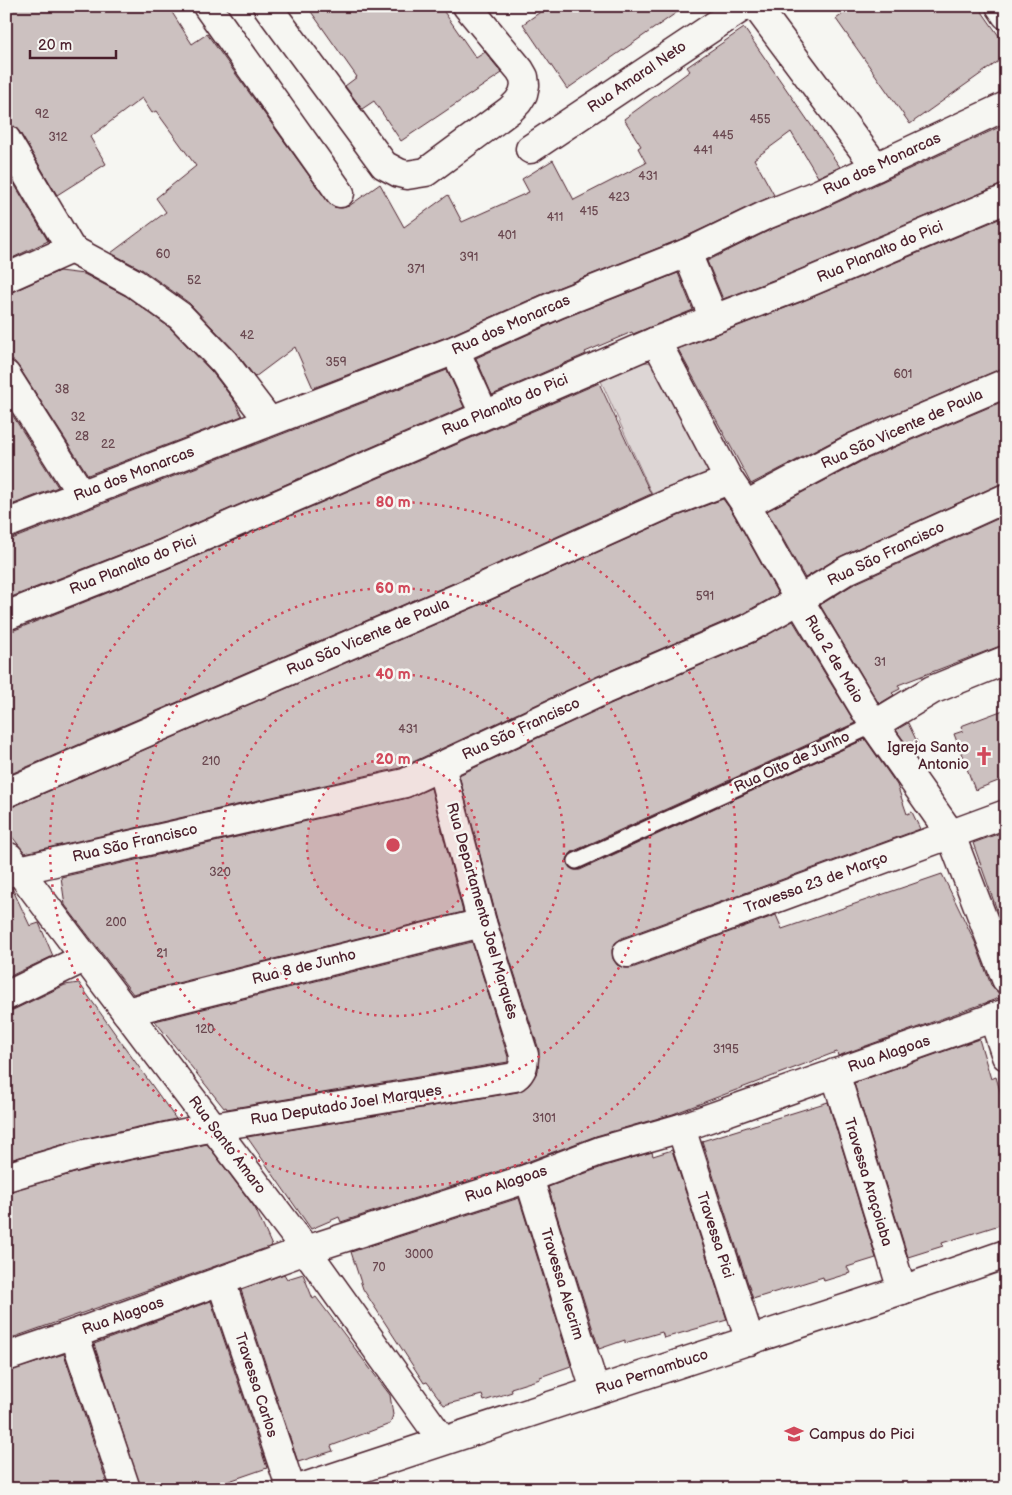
<svg xmlns="http://www.w3.org/2000/svg" width="1012" height="1495" viewBox="0 0 1012 1495" font-family="'Balsamiq Sans',sans-serif">
	<style>
		.green { fill: #ddd6d5; stroke: #947a80 }
		.building { fill: #ccc1c0; stroke: #4a1f2b }
		.lines { fill: none; stroke-linecap: round; stroke-linejoin: round }
		.service-casing { stroke: #4a1f2b; stroke-width: 19 }
		.minor-casing { stroke: #4a1f2b; stroke-width: 31 }
		.tertiary-casing { stroke: #4a1f2b; stroke-width: 31 }
		.service { stroke: #f6f6f2; stroke-width: 15 }
		.minor { stroke: #f6f6f2; stroke-width: 28 }
		.tertiary { stroke: #f6f6f2; stroke-width: 28 }
		.ring { fill: none; stroke: #d1495b; stroke-width: 2.5; stroke-dasharray: 2.5 5 }
		.labels { text-anchor: middle; dominant-baseline: central; stroke-width: 5; stroke-linejoin: round; paint-order: stroke }
		.number-label { font-size: 12px; fill: #6a4850 }
		.street-label { font-size: 15px; fill: #4a1f2b; stroke: #f6f6f2 }
		.poi-label { font-size: 15px; fill: #4a1f2b; stroke: #f6f6f2; text-anchor: end }
		.centre { fill: #d1495b; stroke: #f6f6f2; stroke-width: 2.5 }
		.ring-label { font-size: 15px; text-anchor: middle; font-weight: bold; fill: #d1495b; stroke: #f6f6f2; stroke-width: 5; stroke-linejoin: round; paint-order: stroke }
	</style>
	<rect width="100%" height="100%" fill="#f6f6f2"/>
	<filter id="ink" filterUnits="userSpaceOnUse"><feTurbulence type="fractalNoise" baseFrequency=".02" numOctaves="2"/><feDisplacementMap in="SourceGraphic" scale="10" xChannelSelector="R" yChannelSelector="G"/><feConvolveMatrix kernelMatrix="1 2 1 2 8 2 1 2 1" color-interpolation-filters="sRGB"/></filter>
	<g filter="url(#ink)">
		<g class="green">
			<path d="M643 362 654 363 711 470 708 475 655 501 601 381Z"/>
			<path d="M823 1486 934 1487 936 1489H791Z"/>
		</g>
		<g class="building">
			<path d="M6 6H168L192 44 207 34 328 202 334 207 342 208 349 206 380 184 404 227 448 195 462 222 529 192 522 179 553 160 574 200 646 163 638 148 641 146 624 119 690 71 687 67 744 28 840 167 818 177 791 132 754 159 774 195 681 239 552 290 449 336 313 388 295 347 255 377 235 351 189 303 143 270 111 253 166 212 156 198 196 166 156 111 152 113 142 98 90 137 106 164 57 195 19 131 14 126 6 123Z"/>
			<path d="M307 6H440L476 58 485 52 502 73 401 141 374 101 362 109 345 86 357 77Z"/>
			<path d="M549 6H686L567 89 523 24Z"/>
			<path d="M854 6H978L1006 46V56L910 124 836 19Z"/>
			<path d="M1006 124V184L1000 185 789 274 723 299 707 261 772 229 825 208Z"/>
			<path d="M6 170 48 241 6 261Z"/>
			<path d="M1006 216V368L1000 369 849 433 751 484 678 349 801 302Z"/>
			<path d="M59 271 84 274 126 296 170 328 212 372 235 402 242 416 88 475 19 367 14 361 6 360V293L12 292Z"/>
			<path d="M678 273 693 310 633 334 632 332 585 352 586 354 492 395 476 358 564 318Z"/>
			<path d="M447 370 464 407 155 541 6 599V539H12Z"/>
			<path d="M599 383 651 494 477 573 6 776V631H12L167 569Z"/>
			<path d="M1006 400V483L1000 484 841 556 805 578 767 511 862 461Z"/>
			<path d="M6 405 58 487 6 507Z"/>
			<path d="M723 499 733 513 778 594 742 614 598 676 400 768 25 853 6 829V808L12 807 489 601 678 516Z"/>
			<path d="M1006 515V645L1000 646 898 685 900 689 892 693 894 695 879 704 820 605 854 584Z"/>
			<path d="M793 621 855 723 572 852 567 860 568 865 575 870H580L865 739 897 785 907 814 912 812 920 829 622 938 615 943 612 950 613 959 617 965 624 968H632L776 915 782 929 942 874 975 942 991 985 1002 997 838 1056 837 1052 831 1054 673 1114 596 1136 524 1163 341 1222 339 1217 311 1229 247 1137 518 1092 529 1085 538 1071 539 1050 497 919 459 775 610 704 755 642Z"/>
			<path d="M1006 709V778L975 790 954 734 963 731 961 726Z"/>
			<path d="M908 723 920 748 912 752 896 730Z"/>
			<path d="M431 788 463 912 133 994 65 905 61 877 408 798Z"/>
			<path d="M1006 831V927H1003L973 843Z"/>
			<path d="M6 888H12L30 926 39 923 53 956 6 978Z"/>
			<path d="M472 942 508 1057V1062L227 1109 226 1107 224 1108 155 1021Z"/>
			<path d="M79 983 176 1119 82 1139 6 1161V1011L13 1010 65 985Z"/>
			<path d="M979 1039 991 1079 996 1077 1006 1111V1223L942 1243 943 1246 908 1257 854 1083Z"/>
			<path d="M828 1102 876 1258 847 1267 850 1273 824 1281 823 1277 753 1299 702 1141Z"/>
			<path d="M207 1144 255 1208 272 1246 6 1340V1192L89 1169Z"/>
			<path d="M672 1150 727 1320 664 1338 662 1332 625 1343V1340L599 1349 548 1187 605 1166 652 1152 653 1156Z"/>
			<path d="M519 1198 571 1366 540 1377V1379L511 1388 512 1392 484 1401 482 1395 444 1405 427 1382 424 1383 363 1289 351 1252Z"/>
			<path d="M284 1274 287 1279 303 1274 313 1299 316 1297 390 1395 393 1415 390 1424 331 1446 333 1451 298 1462 241 1290Z"/>
			<path d="M211 1301 267 1468 206 1489H141L94 1344Z"/>
			<path d="M64 1354 109 1489H6V1372Z"/>
		</g>
		<g class="lines">
			<g class="service-casing">
				<path id="service" d="M576 861 874 725"/>
			</g>
			<g class="minor-casing">
				<g id="minor">
					<path d="M207 6 340 193"/>
					<path d="M267 6 384 165 399 173 407 175 426 172 510 110 518 102 523 94 525 85 524 77 520 70 467 6"/>
					<path d="M756 6 876 167"/>
					<path d="M1000 6 1006 15"/>
					<path d="M6 139 71 249 134 283 180 316 224 362 269 421"/>
					<path d="M530 149 744 6"/>
					<path d="M687 253 714 319"/>
					<path d="M6 278 71 249"/>
					<path d="M656 341 729 480 746 505 799 600 874 725 950 833 1006 979"/>
					<path d="M455 350 484 414"/>
					<path d="M6 375 82 495"/>
					<path d="M746 505 855 447 1006 383"/>
					<path d="M6 524 455 350 558 304 687 253 766 215 818 194 1006 106"/>
					<path d="M6 616 161 555 656 341 795 288 1006 199"/>
					<path d="M874 725 932 690 1006 660"/>
					<path d="M6 793 483 587 672 502 729 480"/>
					<path d="M9 857 306 1250 442 1440"/>
					<path d="M6 873 405 783 604 690 749 628 799 600 847 570 1006 498"/>
					<path d="M627 953 1006 814"/>
					<path d="M6 996 84 958"/>
					<path d="M126 1012 482 923"/>
					<path d="M993 1017 1006 1056"/>
					<path d="M835 1073 902 1290"/>
					<path d="M681 1128 750 1341"/>
					<path d="M6 1177 85 1154 213 1127 515 1077C523 1071 524 1064 524 1055L482 923 441 766"/>
					<path d="M529 1178 595 1390"/>
					<path d="M221 1281 291 1489"/>
					<path d="M74 1334 126 1489"/>
					<path d="M6 1357 74 1334 306 1250 529 1178 600 1151 681 1128 1006 1013"/>
				</g>
			</g>
			<g class="tertiary-casing">
				<path id="tertiary" d="M298 1489 902 1290 1006 1254"/>
			</g>
			<use href="#service" class="service"/>
			<use href="#minor" class="minor"/>
			<use href="#tertiary" class="tertiary"/>
		</g>
	</g>
	<circle cx="393" cy="845" r="86" fill="#d1495b" fill-opacity=".12"/>
	<g class="ring">
		<circle cx="393" cy="845" r="86"/>
		<circle cx="393" cy="845" r="171"/>
		<circle cx="393" cy="845" r="257"/>
		<circle cx="393" cy="845" r="343"/>
	</g>
	<defs>
		<g id="church-bare" transform="scale(1.5)"><path d="M-1.2-6h2.4v3.5h3.3v2.4h-3.3V6h-2.4V-.1h-3.3v-2.4h3.3Z" fill="#d1495b" stroke="#f6f6f2" stroke-width="2.5" paint-order="stroke"/></g>
		<g id="university-bare" transform="scale(1.5)"><path d="M0-5L7-2L0 1L-7-2ZM-4 1L0 2.5L4 1V4Q0 6-4 4Z" fill="#d1495b" stroke="#f6f6f2" stroke-width="2.5" paint-order="stroke"/></g>
	</defs>
	<g fill-rule="evenodd">
		<use href="#church-bare" x="984" y="756"/>
		<use href="#university-bare" x="794" y="1434"/>
	</g>
	<g class="labels">
		<g class="number-label">
			<text x="42" y="114">92</text>
			<text x="760" y="119">455</text>
			<text x="723" y="135">445</text>
			<text x="58" y="137">312</text>
			<text x="703" y="150">441</text>
			<text x="648" y="176">431</text>
			<text x="619" y="197">423</text>
			<text x="589" y="211">415</text>
			<text x="555" y="217">411</text>
			<text x="507" y="235">401</text>
			<text x="163" y="254">60</text>
			<text x="469" y="257">391</text>
			<text x="416" y="269">371</text>
			<text x="194" y="280">52</text>
			<text x="247" y="335">42</text>
			<text x="336" y="362">359</text>
			<text x="903" y="374">601</text>
			<text x="62" y="389">38</text>
			<text x="78" y="417">32</text>
			<text x="82" y="436">28</text>
			<text x="108" y="444">22</text>
			<text x="705" y="596">591</text>
			<text x="880" y="662">31</text>
			<text x="408" y="729">431</text>
			<text x="211" y="761">210</text>
			<text x="220" y="872">320</text>
			<text x="116" y="922">200</text>
			<text x="162" y="953">21</text>
			<text x="205" y="1029">120</text>
			<text x="726" y="1049">3195</text>
			<text x="544" y="1118">3101</text>
			<text x="419" y="1254">3000</text>
			<text x="379" y="1267">70</text>
		</g>
		<g class="street-label">
			<text transform="translate(637 77) rotate(-34)">Rua Amaral Neto</text>
			<text transform="translate(882 164) rotate(-25)">Rua dos Monarcas</text>
			<text transform="translate(880 252) rotate(-23)">Rua Planalto do Pici</text>
			<text transform="translate(511 325) rotate(-24)">Rua dos Monarcas</text>
			<text transform="translate(505 405) rotate(-23)">Rua Planalto do Pici</text>
			<text transform="translate(902 429) rotate(-24)">Rua São Vicente de Paula</text>
			<text transform="translate(134 474) rotate(-21)">Rua dos Monarcas</text>
			<text transform="translate(886 554) rotate(-26)">Rua São Francisco</text>
			<text transform="translate(133 565) rotate(-22)">Rua Planalto do Pici</text>
			<text transform="translate(368 637) rotate(-23)">Rua São Vicente de Paula</text>
			<text transform="translate(834 659) rotate(59)">Rua 2 de Maio</text>
			<text transform="translate(521 729) rotate(-25)">Rua São Francisco</text>
			<text transform="translate(792 762) rotate(-25)">Rua Oito de Junho</text>
			<text transform="translate(135 843) rotate(-13)">Rua São Francisco</text>
			<text transform="translate(816 883) rotate(-20)">Travessa 23 de Março</text>
			<text transform="translate(482 911) rotate(74)">Rua Departamento Joel Marquês</text>
			<text transform="translate(304 967) rotate(-14)">Rua 8 de Junho</text>
			<text transform="translate(889 1054) rotate(-19)">Rua Alagoas</text>
			<text transform="translate(346 1105) rotate(-9)">Rua Deputado Joel Marques</text>
			<text transform="translate(227 1145) rotate(53)">Rua Santo Amaro</text>
			<text transform="translate(868 1182) rotate(73)">Travessa Araçoiaba</text>
			<text transform="translate(506 1184) rotate(-19)">Rua Alagoas</text>
			<text transform="translate(715 1235) rotate(72)">Travessa Pici</text>
			<text transform="translate(562 1284) rotate(73)">Travessa Alecrim</text>
			<text transform="translate(123 1316) rotate(-20)">Rua Alagoas</text>
			<text transform="translate(652 1372) rotate(-18)">Rua Pernambuco</text>
			<text transform="translate(256 1385) rotate(72)">Travessa Carlos</text>
		</g>
		<g class="poi-label">
			<text x="969" y="747">Igreja Santo<tspan x="969" dy="17">Antonio</tspan></text>
			<text x="809" y="1434" text-anchor="start">Campus do Pici</text>
		</g>
	</g>
	<circle cx="393" cy="845" r="8" class="centre"/>
	<g class="ring-label">
		<text x="393" y="507">80 m</text>
		<text x="393" y="593">60 m</text>
		<text x="393" y="679">40 m</text>
		<text x="393" y="764">20 m</text>
	</g>
	<rect width="1012" height="1495" fill="none" stroke="#f6f6f2" stroke-width="25"/>
	<rect x="12" y="12" width="987" height="1470" fill="none" stroke="#4a1f2b" stroke-width="2" filter="url(#ink)"/>
	<path d="M30 50v8h86v-8" fill="none" stroke="#4a1f2b" stroke-width="2.5"/>
	<text x="38" y="50" font-size="15" fill="#4a1f2b" stroke="#f6f6f2" stroke-width="4" paint-order="stroke">20 m</text>
</svg>
